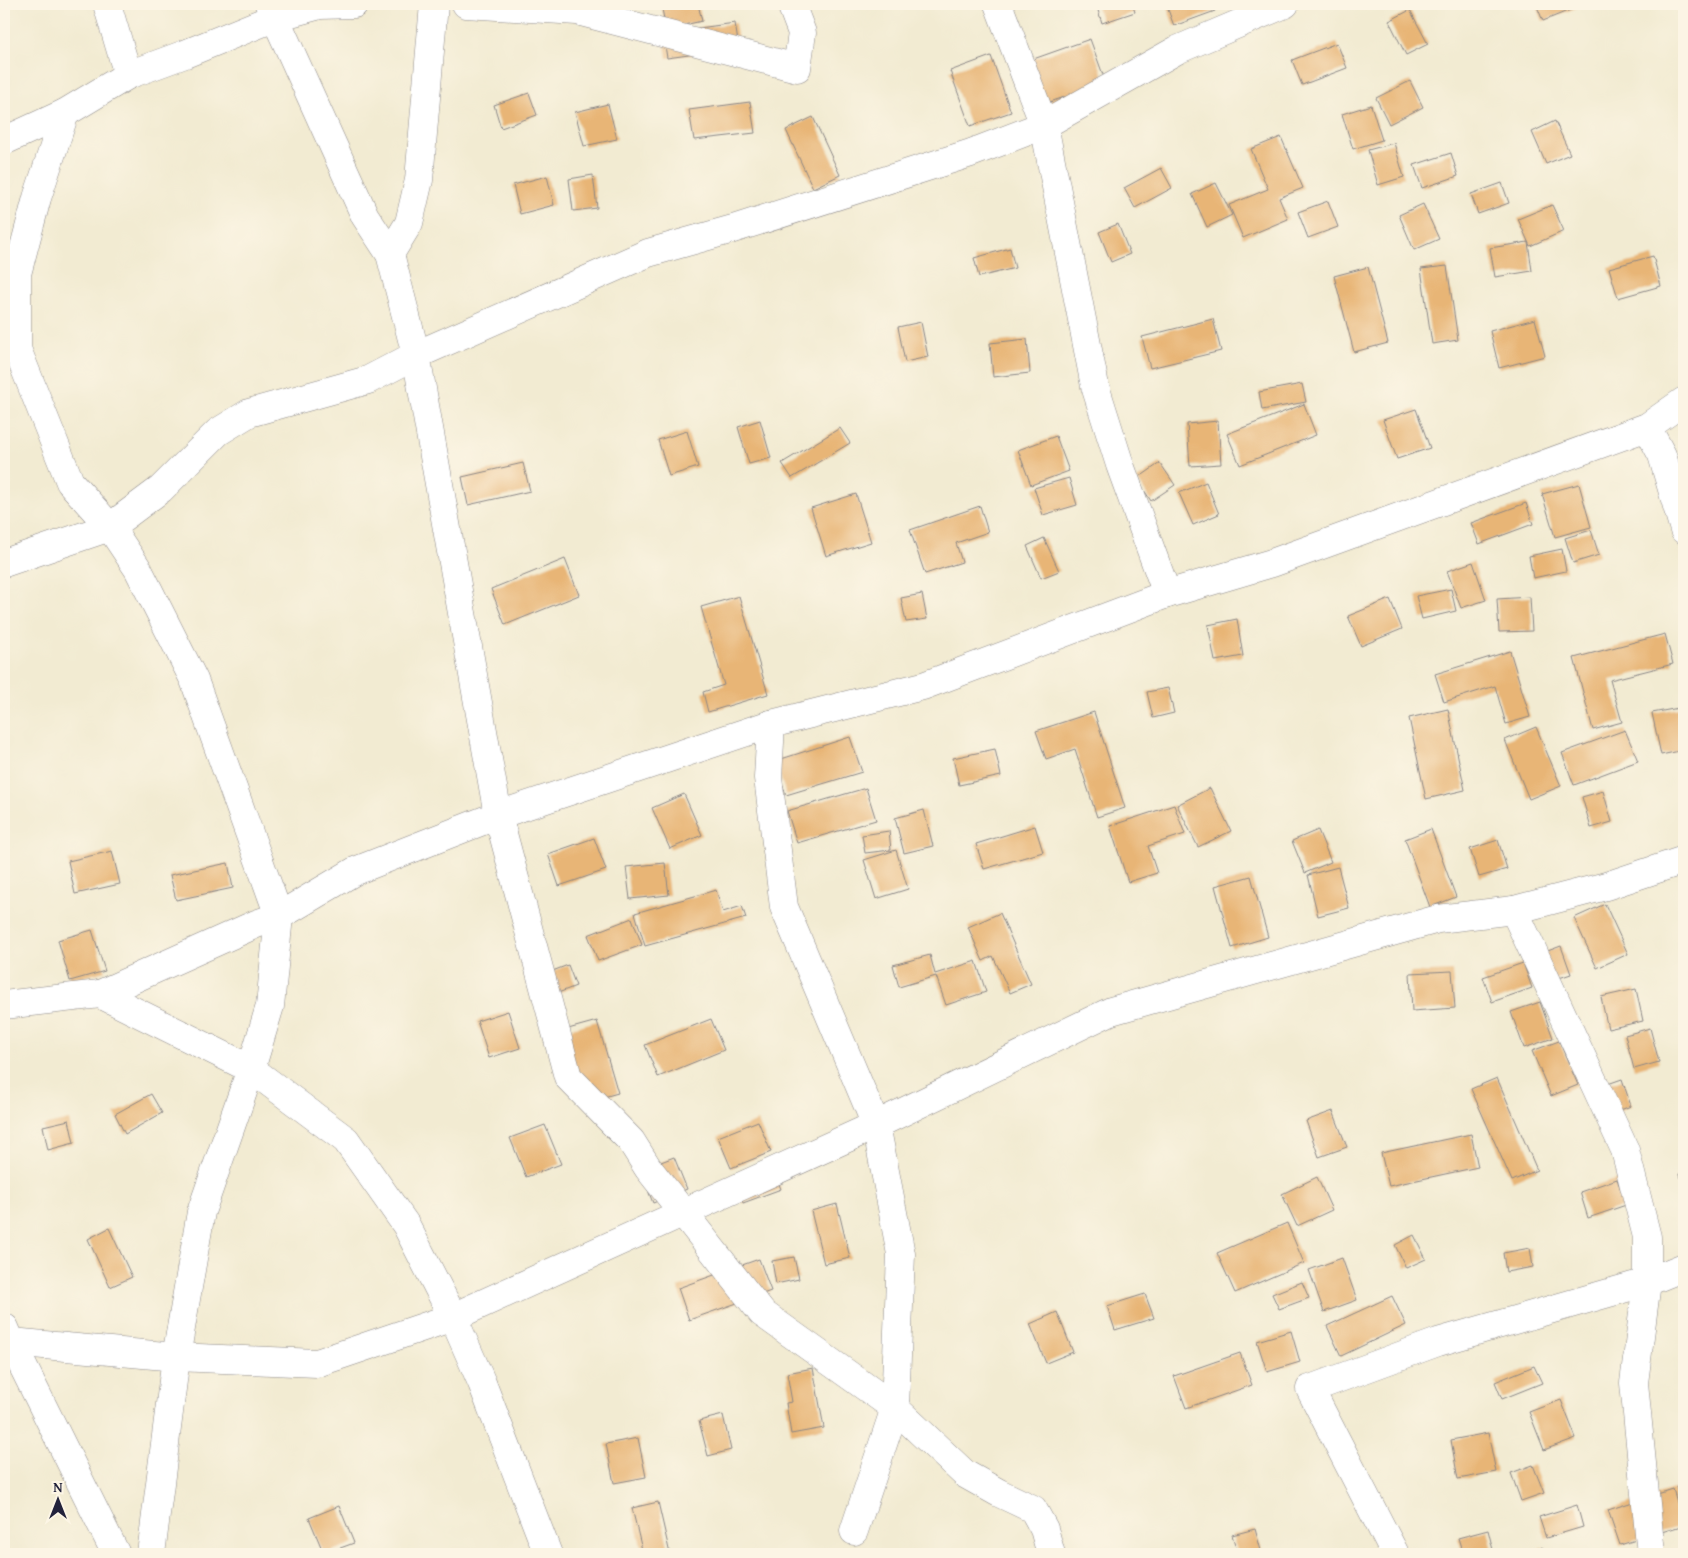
<svg xmlns="http://www.w3.org/2000/svg" width="1688" height="1558" viewBox="0 0 1688 1558" font-family="'Gentium Book Plus',serif">
	<style>
		.building { fill: #e8b576 }
		.lines { fill: none; stroke-linecap: round; stroke-linejoin: round }
		.street-casing { stroke: #8a8686; stroke-width: 29 }
		.street { stroke: #fff; stroke-width: 28 }
	</style>
	<rect width="100%" height="100%" fill="#fcf5e5"/>
	<filter id="ink" filterUnits="userSpaceOnUse"><feTurbulence type="fractalNoise" baseFrequency=".02" numOctaves="2"/><feDisplacementMap in="SourceGraphic" scale="10" xChannelSelector="R" yChannelSelector="G"/><feConvolveMatrix kernelMatrix="1 2 1 2 8 2 1 2 1" color-interpolation-filters="sRGB"/></filter>
	<filter id="wash" filterUnits="userSpaceOnUse"><feTurbulence type="fractalNoise" baseFrequency=".0096" numOctaves="4" result="noise"/><feDisplacementMap in="SourceGraphic" scale="20" xChannelSelector="R" yChannelSelector="G"/><feGaussianBlur stdDeviation="1.12" result="paint"/><feColorMatrix in="noise" values="0 0 0 0 0 0 0 0 0 0 0 0 0 0 0 0 0 1.4 0 .05"/><feComposite in="paint" operator="in"/></filter>
	<g filter="url(#wash)">
		<rect width="100%" height="100%" fill="#f2ebd2"/>
		<g id="blocks">
			<g class="building">
				<path d="M661 4H698L702 21 666 29Z"/>
				<path d="M1096 4H1132L1135 12 1102 23Z"/>
				<path d="M1166 4H1213L1215 11 1174 26Z"/>
				<path d="M1536 4H1585L1543 21Z"/>
				<path d="M1410 10 1428 44 1406 55 1389 21Z"/>
				<path d="M735 23 739 48 667 58 663 33Z"/>
				<path d="M1090 39 1106 83 1041 105 1025 62Z"/>
				<path d="M1337 43 1347 68 1302 85 1292 60Z"/>
				<path d="M991 56 1011 112 970 126 950 71Z"/>
				<path d="M1410 81 1423 107 1389 124 1376 98Z"/>
				<path d="M529 93 537 115 501 128 494 105Z"/>
				<path d="M750 102 755 133 694 140 689 110Z"/>
				<path d="M608 104 617 139 584 146 575 112Z"/>
				<path d="M1371 105 1382 140 1353 149 1342 114Z"/>
				<path d="M813 117 840 175 813 188 786 130Z"/>
				<path d="M1555 121 1570 154 1546 164 1532 132Z"/>
				<path d="M1281 137 1303 188 1279 198 1288 219 1243 238 1229 205 1268 189 1251 149Z"/>
				<path d="M1394 143 1404 177 1378 185 1368 150Z"/>
				<path d="M1451 153 1458 176 1422 188 1414 165Z"/>
				<path d="M1161 168 1172 188 1135 208 1124 188Z"/>
				<path d="M593 175 597 208 573 211 569 179Z"/>
				<path d="M547 176 554 205 520 214 513 185Z"/>
				<path d="M1216 183 1232 215 1207 227 1192 194Z"/>
				<path d="M1502 183 1509 203 1478 214 1471 194Z"/>
				<path d="M1328 201 1338 227 1308 238 1298 212Z"/>
				<path d="M1423 204 1439 239 1414 250 1399 215Z"/>
				<path d="M1552 205 1564 231 1530 246 1518 219Z"/>
				<path d="M1118 224 1130 254 1111 262 1099 232Z"/>
				<path d="M1528 242 1532 271 1495 277 1490 248Z"/>
				<path d="M1010 248 1015 268 979 277 974 258Z"/>
				<path d="M1653 256 1661 286 1618 298 1609 268Z"/>
				<path d="M1447 266 1458 340 1432 344 1421 269Z"/>
				<path d="M1368 267 1388 343 1354 352 1334 276Z"/>
				<path d="M1213 319 1221 351 1150 368 1142 337Z"/>
				<path d="M1535 319 1545 356 1499 368 1490 331Z"/>
				<path d="M921 322 928 357 905 362 898 327Z"/>
				<path d="M1027 339 1030 373 993 377 990 343Z"/>
				<path d="M1302 384 1306 402 1262 410 1259 392Z"/>
				<path d="M1304 404 1316 435 1240 465 1227 434Z"/>
				<path d="M1416 409 1430 448 1397 459 1383 420Z"/>
				<path d="M760 420 771 458 749 464 738 427Z"/>
				<path d="M1218 421 1221 464 1190 466 1187 424Z"/>
				<path d="M840 428 850 443 792 478 782 463Z"/>
				<path d="M687 431 698 467 669 476 658 440Z"/>
				<path d="M1056 436 1069 471 1031 485 1018 450Z"/>
				<path d="M523 463 530 491 468 505 462 477Z"/>
				<path d="M1160 463 1175 485 1151 501 1137 479Z"/>
				<path d="M1069 478 1077 505 1043 515 1034 488Z"/>
				<path d="M1206 482 1219 514 1193 525 1179 493Z"/>
				<path d="M1579 484 1591 527 1555 537 1542 494Z"/>
				<path d="M856 494 871 542 826 556 811 508Z"/>
				<path d="M1526 503 1533 524 1479 544 1471 523Z"/>
				<path d="M980 506 988 532 956 543 962 562 925 574 910 530Z"/>
				<path d="M1591 530 1599 555 1573 563 1565 538Z"/>
				<path d="M1044 538 1059 571 1041 578 1027 546Z"/>
				<path d="M1562 549 1566 571 1533 578 1529 556Z"/>
				<path d="M565 559 579 595 505 625 491 589Z"/>
				<path d="M1473 562 1486 600 1461 608 1447 571Z"/>
				<path d="M1451 589 1456 611 1422 619 1416 596Z"/>
				<path d="M922 594 927 619 906 622 901 598Z"/>
				<path d="M739 596 768 694 708 712 703 692 724 685 701 607Z"/>
				<path d="M1530 597 1532 631 1499 632 1497 599Z"/>
				<path d="M1390 599 1402 629 1361 646 1348 616Z"/>
				<path d="M1237 619 1243 656 1215 661 1208 625Z"/>
				<path d="M1665 634 1673 664 1610 680 1622 722 1593 730 1574 658Z"/>
				<path d="M1510 651 1530 717 1506 724 1495 686 1444 702 1435 674Z"/>
				<path d="M1168 688 1174 713 1153 718 1147 692Z"/>
				<path d="M1684 707V750L1661 755 1652 713Z"/>
				<path d="M1448 709 1465 790 1426 799 1409 718Z"/>
				<path d="M1094 712 1125 808 1097 817 1075 749 1046 759 1036 731Z"/>
				<path d="M1536 727 1561 786 1529 799 1505 740Z"/>
				<path d="M1625 730 1638 761 1574 785 1562 753Z"/>
				<path d="M850 737 862 772 786 795 775 761Z"/>
				<path d="M995 749 1001 776 959 785 953 758Z"/>
				<path d="M866 788 876 820 797 843 787 811Z"/>
				<path d="M1210 788 1231 831 1198 847 1177 805Z"/>
				<path d="M1603 791 1612 822 1591 828 1582 797Z"/>
				<path d="M684 794 702 835 670 849 652 808Z"/>
				<path d="M1174 805 1185 834 1148 846 1157 873 1128 882 1110 826Z"/>
				<path d="M924 810 933 846 904 853 895 818Z"/>
				<path d="M1035 826 1043 852 984 869 976 844Z"/>
				<path d="M1431 829 1456 897 1430 907 1405 839Z"/>
				<path d="M1318 830 1331 862 1305 873 1292 841Z"/>
				<path d="M889 831 891 850 865 853 862 835Z"/>
				<path d="M594 838 606 870 559 886 548 854Z"/>
				<path d="M1498 840 1507 869 1479 877 1470 849Z"/>
				<path d="M896 850 908 889 876 899 864 860Z"/>
				<path d="M112 851 120 884 75 894 68 861Z"/>
				<path d="M228 863 233 888 176 900 170 875Z"/>
				<path d="M665 863 669 895 630 899 626 867Z"/>
				<path d="M1338 867 1349 908 1318 916 1308 875Z"/>
				<path d="M1251 876 1268 937 1232 948 1215 886Z"/>
				<path d="M716 890 723 912 742 906 746 918 645 946 635 913Z"/>
				<path d="M1605 904 1628 954 1597 968 1574 918Z"/>
				<path d="M1000 913 1031 984 1010 993 993 956 983 961 968 927Z"/>
				<path d="M632 918 642 945 598 961 588 935Z"/>
				<path d="M92 930 105 971 70 981 58 940Z"/>
				<path d="M1561 946 1571 974 1547 982 1537 955Z"/>
				<path d="M930 955 935 974 976 961 986 992 946 1005 936 976 899 987 893 965Z"/>
				<path d="M1523 963 1532 988 1492 1002 1483 977Z"/>
				<path d="M568 965 576 986 540 1000 532 979Z"/>
				<path d="M1452 971 1455 1008 1412 1011 1410 973Z"/>
				<path d="M1636 989 1643 1021 1608 1029 1601 997Z"/>
				<path d="M1540 1002 1553 1038 1524 1048 1511 1012Z"/>
				<path d="M508 1011 520 1048 489 1058 477 1021Z"/>
				<path d="M711 1019 724 1050 658 1077 645 1045Z"/>
				<path d="M597 1021 618 1093 582 1103 561 1031Z"/>
				<path d="M1650 1028 1659 1062 1634 1069 1625 1035Z"/>
				<path d="M1559 1041 1578 1085 1551 1096 1532 1051Z"/>
				<path d="M1497 1078 1537 1170 1512 1181 1471 1089Z"/>
				<path d="M1622 1079 1631 1106 1612 1113 1602 1086Z"/>
				<path d="M151 1094 162 1113 125 1134 115 1114Z"/>
				<path d="M1333 1111 1347 1147 1319 1157 1306 1121Z"/>
				<path d="M69 1120 74 1143 48 1150 43 1126Z"/>
				<path d="M758 1121 771 1152 731 1168 718 1137Z"/>
				<path d="M545 1125 561 1164 526 1177 510 1138Z"/>
				<path d="M1471 1134 1478 1167 1389 1186 1381 1153Z"/>
				<path d="M674 1157 687 1189 653 1203 640 1170Z"/>
				<path d="M772 1167 781 1189 743 1203 734 1180Z"/>
				<path d="M1684 1172V1189L1683 1190 1680 1173Z"/>
				<path d="M1317 1177 1332 1210 1297 1226 1282 1194Z"/>
				<path d="M1617 1179 1626 1205 1588 1218 1580 1192Z"/>
				<path d="M837 1204 850 1258 824 1264 811 1211Z"/>
				<path d="M1287 1223 1304 1263 1235 1293 1217 1253Z"/>
				<path d="M109 1228 132 1277 110 1287 88 1239Z"/>
				<path d="M1414 1235 1426 1259 1406 1268 1395 1245Z"/>
				<path d="M1530 1248 1533 1267 1506 1272 1503 1253Z"/>
				<path d="M794 1257 799 1279 776 1284 772 1261Z"/>
				<path d="M1342 1258 1357 1300 1324 1312 1309 1270Z"/>
				<path d="M759 1259 771 1291 689 1320 678 1288Z"/>
				<path d="M1302 1282 1309 1298 1279 1309 1272 1294Z"/>
				<path d="M1145 1294 1154 1318 1115 1330 1107 1306Z"/>
				<path d="M1392 1296 1406 1325 1341 1356 1327 1326Z"/>
				<path d="M1057 1312 1073 1352 1046 1363 1030 1324Z"/>
				<path d="M1291 1331 1300 1362 1267 1372 1257 1341Z"/>
				<path d="M1240 1353 1252 1385 1186 1408 1174 1376Z"/>
				<path d="M1534 1366 1542 1383 1502 1399 1495 1382Z"/>
				<path d="M813 1368 824 1428 791 1434 786 1403 792 1402 787 1373Z"/>
				<path d="M1561 1400 1576 1438 1544 1450 1529 1412Z"/>
				<path d="M723 1415 731 1450 708 1456 699 1421Z"/>
				<path d="M1488 1433 1496 1472 1458 1479 1451 1440Z"/>
				<path d="M638 1438 646 1477 614 1483 606 1444Z"/>
				<path d="M1533 1465 1544 1493 1521 1501 1511 1473Z"/>
				<path d="M1684 1485V1509L1677 1487Z"/>
				<path d="M1673 1489 1684 1525 1620 1545 1608 1510Z"/>
				<path d="M658 1502 670 1554H643L632 1508Z"/>
				<path d="M1577 1505 1583 1527 1546 1538 1539 1517Z"/>
				<path d="M339 1506 354 1543 324 1554 309 1518Z"/>
				<path d="M1255 1529 1262 1554H1238L1232 1535Z"/>
				<path d="M1488 1530 1493 1550 1478 1554H1463L1458 1538Z"/>
				<path d="M1542 1547 1547 1554H1531Z"/>
			</g>
		</g>
	</g>
	<g filter="url(#ink)">
		<use href="#blocks" fill-opacity="0" stroke="#8a8686" stroke-width="1"/>
		<g class="lines">
			<g class="street-casing">
				<g id="street">
					<path d="M107 4 128 75"/>
					<path d="M269 4 365 216 390 254 416 355 498 815 568 1077 631 1141 648 1168 762 1313 895 1408 965 1474 999 1493 1033 1509 1044 1529 1051 1554"/>
					<path d="M466 4 577 11 797 68 802 33 791 4"/>
					<path d="M998 4 1044 125 1095 386 1120 465 1167 594"/>
					<path d="M65 113 37 198 17 274V349L70 482 110 527 138 569 194 680 279 916 270 1006 251 1069 201 1212 176 1357 151 1554"/>
					<path d="M4 141 65 113 128 75 185 54 276 17 320 5 354 4"/>
					<path d="M390 254 409 223 419 180 434 4"/>
					<path d="M1647 427 1662 455 1684 530"/>
					<path d="M4 563 110 527 161 489 218 432 249 413 368 380 416 355 648 253 733 229 971 153 1044 125 1177 50 1285 4"/>
					<path d="M771 724 768 778 784 907 876 1125 901 1254 895 1408 854 1531"/>
					<path d="M1514 910 1625 1150 1647 1237V1282L1634 1383 1651 1554"/>
					<path d="M100 994 256 924 279 916 355 871 498 815 771 724 923 686 1167 594 1272 563 1647 427 1684 401"/>
					<path d="M4 1005 100 994 251 1069 346 1140 406 1225 453 1317 482 1383 548 1554"/>
					<path d="M5 1328 11 1342 116 1554"/>
					<path d="M4 1343 11 1342 176 1357 317 1363 453 1317 876 1125 1111 1011 1438 919 1514 910 1606 886 1684 860"/>
					<path d="M1395 1554 1310 1389 1438 1342 1647 1282 1684 1267"/>
				</g>
			</g>
			<use href="#street" class="street"/>
		</g>
	</g>
	<rect width="1688" height="1558" fill="none" stroke="#fcf5e5" stroke-width="20"/>
	<g transform="translate(58 1500)" stroke="#fcf5e5" stroke-width="4" paint-order="stroke">
	<path d="M0-4L9 19L0 12L-9 19Z" fill="#22223b"/>
	<text y="-8" font-size="14" font-weight="bold" text-anchor="middle" fill="#22223b">N</text>
	</g>
</svg>
